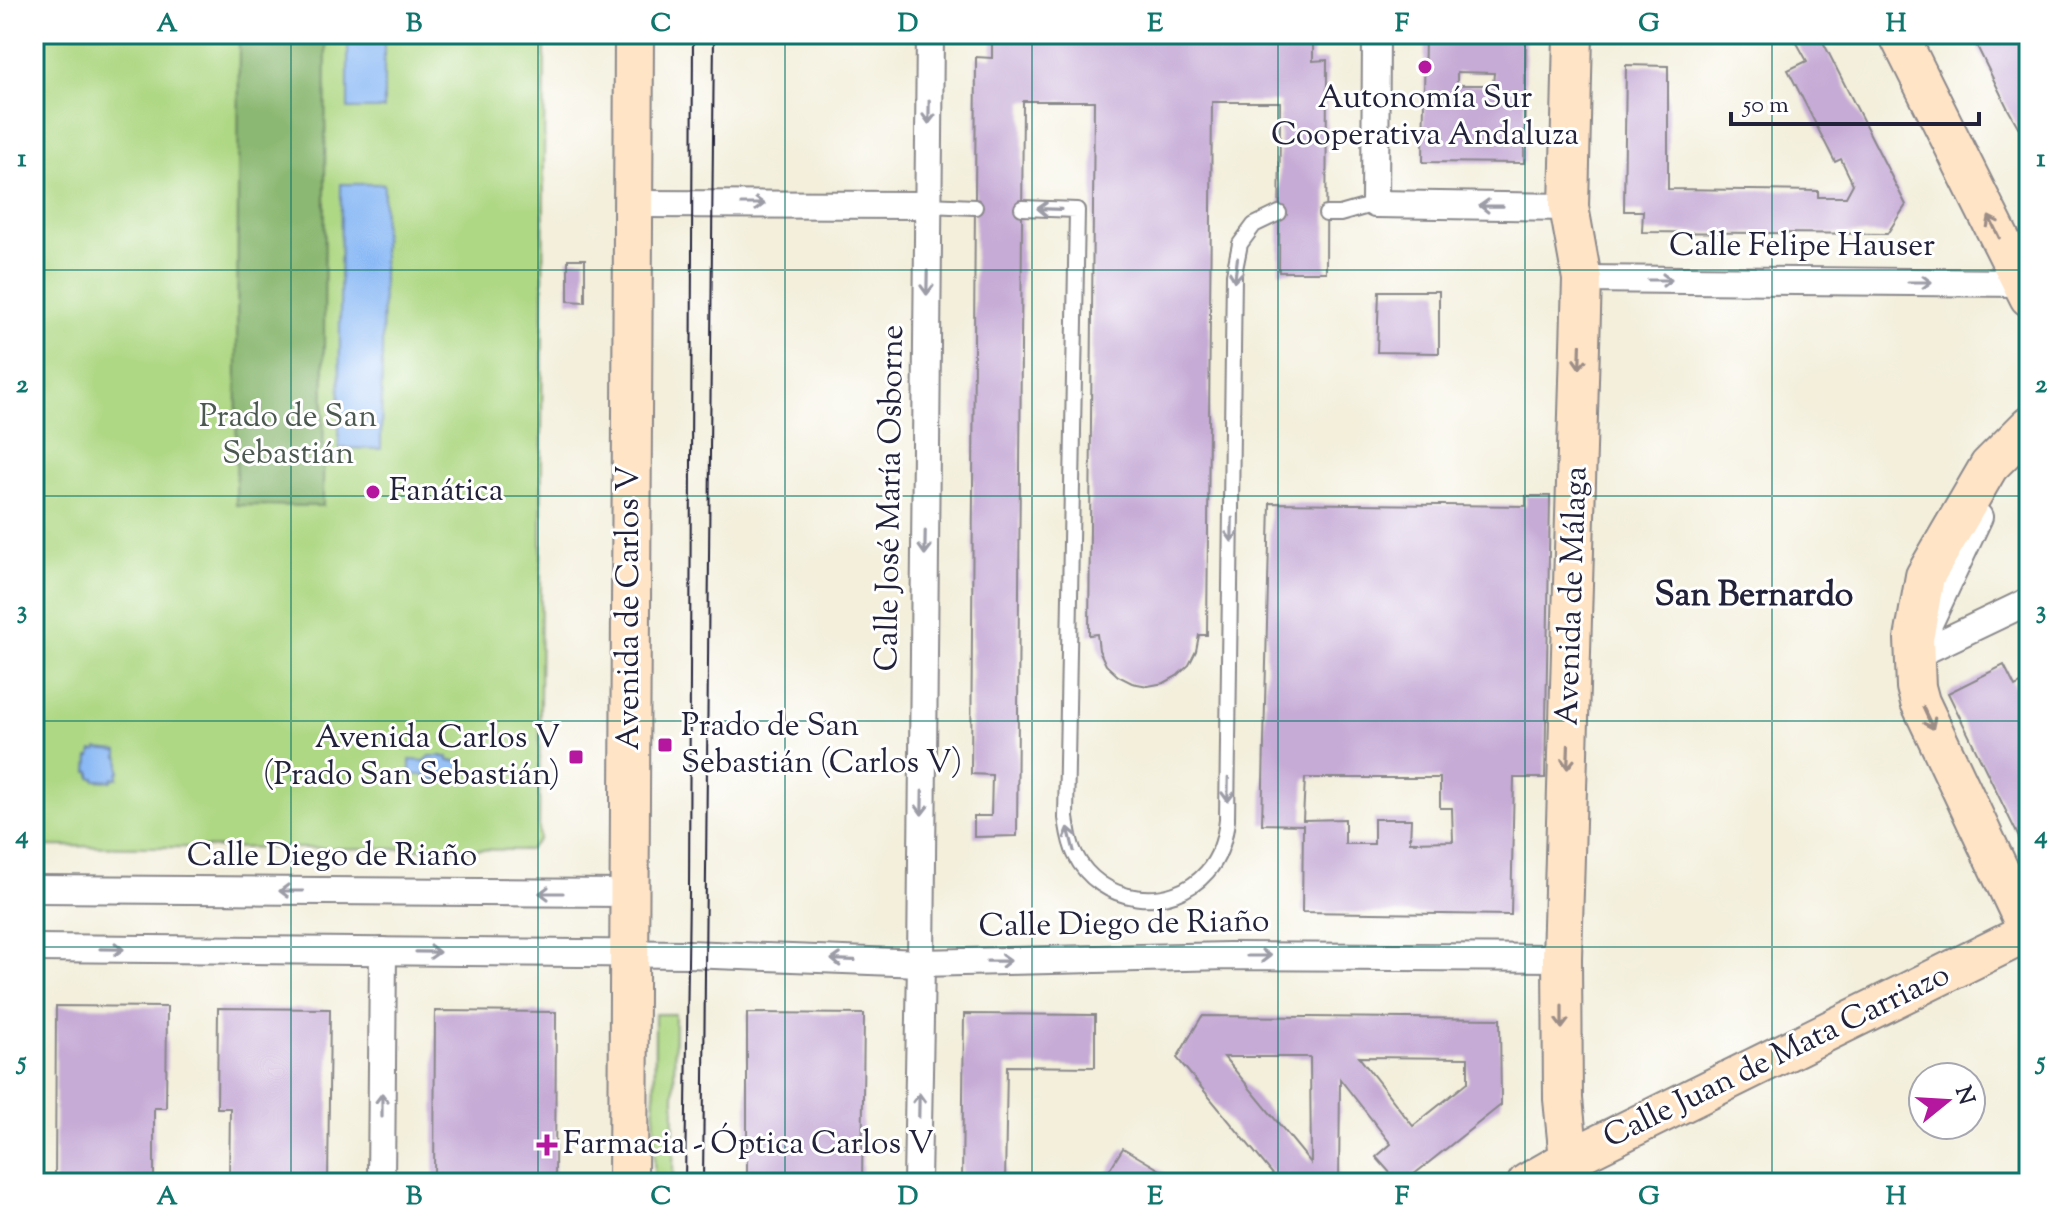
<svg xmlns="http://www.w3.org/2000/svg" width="2063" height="1217" viewBox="0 0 2063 1217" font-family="'Sorts Mill Goudy',serif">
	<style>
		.green { fill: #afd884; stroke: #687d60; stroke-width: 2 }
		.forest { fill: #8bb872; stroke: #566d56; stroke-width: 2 }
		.water { fill: #8ab9f5; stroke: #566e98; stroke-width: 2 }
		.building { fill: #c6abd6; fill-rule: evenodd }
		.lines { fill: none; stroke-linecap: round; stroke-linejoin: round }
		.lane-casing { stroke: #8a888b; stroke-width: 18 }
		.street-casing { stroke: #8a888b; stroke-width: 30 }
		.secondary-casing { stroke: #8a888b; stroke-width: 42 }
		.lane { stroke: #fff; stroke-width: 14 }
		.street { stroke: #fff; stroke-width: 26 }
		.secondary { stroke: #ffe4c6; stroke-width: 38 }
		.tram { stroke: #22223b; stroke-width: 2 }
		.oneway { stroke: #9c9ca7 }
		.oneway2 { stroke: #9c8d87 }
		.grid { fill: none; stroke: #0f766e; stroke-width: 2; stroke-opacity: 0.55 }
		.poi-dot { fill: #b5179e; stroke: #fff; stroke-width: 3 }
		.labels { text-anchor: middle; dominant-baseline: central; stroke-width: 6; stroke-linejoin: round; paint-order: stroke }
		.poi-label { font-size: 32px; fill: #22223b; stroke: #fff; text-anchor: start }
		.street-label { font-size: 32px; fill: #22223b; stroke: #fff }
		.park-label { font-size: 32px; fill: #4c5951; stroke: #fff }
		.neighbourhood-label { font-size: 34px; font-weight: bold; fill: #22223b; stroke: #fff }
		.neatline { fill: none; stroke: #0f766e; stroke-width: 3 }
		.grid-label { font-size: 26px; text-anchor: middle; font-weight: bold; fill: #0f766e }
	</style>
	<rect width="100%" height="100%" fill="#fff"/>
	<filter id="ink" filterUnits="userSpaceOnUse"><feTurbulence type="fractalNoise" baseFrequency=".0125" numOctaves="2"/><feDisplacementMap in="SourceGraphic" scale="16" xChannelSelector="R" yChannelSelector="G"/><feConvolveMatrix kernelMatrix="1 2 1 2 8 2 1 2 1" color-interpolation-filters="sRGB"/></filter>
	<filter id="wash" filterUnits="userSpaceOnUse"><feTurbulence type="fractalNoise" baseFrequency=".006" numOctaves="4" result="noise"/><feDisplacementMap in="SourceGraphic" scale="32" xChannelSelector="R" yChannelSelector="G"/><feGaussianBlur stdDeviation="1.8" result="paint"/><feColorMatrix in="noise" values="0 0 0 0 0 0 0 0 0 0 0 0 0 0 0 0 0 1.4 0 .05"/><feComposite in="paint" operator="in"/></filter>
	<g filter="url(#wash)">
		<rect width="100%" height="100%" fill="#f3efdb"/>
		<g class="green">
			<path d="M34 34H545L539 839 529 850 34 846Z"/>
			<path d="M655 1014H675L673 1183H654Z"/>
		</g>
		<path class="forest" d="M239 34H326L323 506 236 505Z"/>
		<g class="water">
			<rect x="348" y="34" width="36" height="75"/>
			<path d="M341 184H384L381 449 339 448Z"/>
			<path d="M97 749 118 751V757L120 758V772L118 773V778H113L112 781 95 780V778H91V772H88L89 757H91L92 751H97Z"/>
			<path d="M430 756H443V757H448V761H464L465 775H449L448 778H444V781L429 780 428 779 425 778V775H410V760L425 761Z"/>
		</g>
		<g id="blocks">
			<g class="building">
				<path d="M992 34H1313V61L1327 60 1326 272H1279L1280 102H1212L1207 635H1199L1196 651 1189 665 1177 676 1164 683 1148 686 1132 683 1118 676 1106 665 1099 650 1097 634 1089 635 1094 101H1023L1017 836 974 837V816H991L992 775 971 774 976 57 992 58Z"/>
				<path d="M1425 34H1526L1524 163 1423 162ZM1457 72 1494 73 1493 85H1457Z"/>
				<path d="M1792 34H1819L1906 205 1887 234 1642 232 1643 211H1624L1626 65 1668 66V189L1818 191V197H1846L1853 184 1841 159 1835 162 1788 70 1807 61Z"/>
				<path d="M1971 34H2029V146L2008 109Z"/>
				<path d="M568 259H585V302L568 301Z"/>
				<path d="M1379 291H1439V353L1377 352Z"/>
				<path d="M1526 496H1550L1545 778H1514L1511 915 1302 912 1303 825 1262 824 1270 503 1526 506ZM1305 778H1440V808H1452L1453 841 1410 842 1411 819H1374V844H1345V819L1303 820Z"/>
				<path d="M2004 665 2015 687 2029 680V858L1948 693Z"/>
				<path d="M56 1006 167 1007 166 1108H154V1183H55Z"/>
				<path d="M218 1008 330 1009 328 1183H229L230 1108H217Z"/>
				<path d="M435 1011 556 1012 555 1183H434Z"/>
				<path d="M747 1013 864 1014 862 1183H747Z"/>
				<path d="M964 1014 1095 1015V1067L1007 1066 1005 1183H962Z"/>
				<path d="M1202 1016 1500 1019 1501 1105 1403 1183H1399L1376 1157 1391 1144 1340 1079 1339 1183H1280L1177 1058ZM1224 1057H1310L1311 1163ZM1359 1057 1468 1058V1082L1413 1126Z"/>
				<path d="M1123 1148 1182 1183H1105V1177Z"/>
			</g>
		</g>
	</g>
	<g filter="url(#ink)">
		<use href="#blocks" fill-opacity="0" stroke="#8a888b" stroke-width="2"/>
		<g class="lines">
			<g class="lane-casing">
				<g id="lane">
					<path d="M928 205 975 207"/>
					<path d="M1022 208 1077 210 1066 818C1068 830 1069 842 1075 854 1099 904 1171 914 1207 872 1220 857 1225 840 1227 820L1234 274 1240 244 1254 225 1279 213"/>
					<path d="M1326 214H1340L1375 204"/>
				</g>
			</g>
			<g class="street-casing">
				<g id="street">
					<path d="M1376 34 1375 204 1569 207"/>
					<path d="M632 204 928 205"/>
					<path d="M1582 279 2022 283"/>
					<path d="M1979 517 1914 656 2029 601"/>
					<path d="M34 889 629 893"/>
					<path d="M34 948 688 954 921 963 1229 956 1562 958"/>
					<path d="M381 1183 383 951"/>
					<path d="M917 1183 921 963 930 34"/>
				</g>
			</g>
			<g class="secondary-casing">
				<g id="secondary">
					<path d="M1898 34 2029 297"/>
					<path d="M2029 933 1920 702 1916 687 1914 639 1925 576 1989 466 2029 426"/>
					<path d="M1569 1159 1563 1099 1562 958 1582 279 1569 207 1573 34"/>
					<path d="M628 1183 634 34"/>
					<path d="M1527 1183 1569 1159 2029 932"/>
				</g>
			</g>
			<use href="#lane" class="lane"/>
			<use href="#street" class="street"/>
			<use href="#secondary" class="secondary"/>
			<g class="tram">
				<path d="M685 1183 689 890 693 34"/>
				<path d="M703 1183 714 34"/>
			</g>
		</g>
		<defs><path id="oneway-shaft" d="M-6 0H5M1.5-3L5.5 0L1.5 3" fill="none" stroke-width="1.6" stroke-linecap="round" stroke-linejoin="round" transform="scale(2)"/></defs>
		<g class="oneway">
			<use href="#oneway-shaft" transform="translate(929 112) rotate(91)"/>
			<use href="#oneway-shaft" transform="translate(753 204)"/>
			<use href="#oneway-shaft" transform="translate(1491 206) rotate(-179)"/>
			<use href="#oneway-shaft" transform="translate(1049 209) rotate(-178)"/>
			<use href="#oneway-shaft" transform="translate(1236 270) rotate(97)"/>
			<use href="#oneway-shaft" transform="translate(1660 280)"/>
			<use href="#oneway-shaft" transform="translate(1920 282)"/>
			<use href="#oneway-shaft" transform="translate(927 283) rotate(91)"/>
			<use href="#oneway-shaft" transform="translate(1232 530) rotate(91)"/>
			<use href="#oneway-shaft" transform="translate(925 543) rotate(91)"/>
			<use href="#oneway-shaft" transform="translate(1228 790) rotate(91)"/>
			<use href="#oneway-shaft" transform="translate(922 803) rotate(91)"/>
			<use href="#oneway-shaft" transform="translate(1071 839) rotate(-104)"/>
			<use href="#oneway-shaft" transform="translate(291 891) rotate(-180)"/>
			<use href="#oneway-shaft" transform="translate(551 893) rotate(-180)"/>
			<use href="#oneway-shaft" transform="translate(112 949) rotate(1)"/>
			<use href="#oneway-shaft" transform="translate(428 952) rotate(1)"/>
			<use href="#oneway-shaft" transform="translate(1259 956)"/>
			<use href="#oneway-shaft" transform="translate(843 960) rotate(-178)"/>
			<use href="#oneway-shaft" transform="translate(999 961) rotate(-1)"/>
			<use href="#oneway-shaft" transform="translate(382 1105) rotate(-90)"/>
			<use href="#oneway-shaft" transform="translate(919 1105) rotate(-89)"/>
		</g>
		<g class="oneway2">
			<use href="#oneway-shaft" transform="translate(1994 227) rotate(-116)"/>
			<use href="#oneway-shaft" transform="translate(1580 357) rotate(92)"/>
			<use href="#oneway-shaft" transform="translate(1928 718) rotate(65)"/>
			<use href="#oneway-shaft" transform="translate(1568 757) rotate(92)"/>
			<use href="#oneway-shaft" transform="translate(1562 1017) rotate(90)"/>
		</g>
	</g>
	<path class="grid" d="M291 34V1183M538 34V1183M785 34V1183M1032 34V1183M1278 34V1183M1525 34V1183M1772 34V1183M34 270H2029M34 496H2029M34 721H2029M34 947H2029"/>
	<g class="poi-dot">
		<circle cx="1425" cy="67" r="8"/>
		<circle cx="373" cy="492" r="8"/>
		<rect x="657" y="737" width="16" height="16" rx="4"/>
		<rect x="568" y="749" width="16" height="16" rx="4"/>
		<path d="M543 1133h8v8h8v8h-8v8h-8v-8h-8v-8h8z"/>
	</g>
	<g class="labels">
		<g class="poi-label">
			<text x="1425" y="99" text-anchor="middle">Autonomía Sur<tspan x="1425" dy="37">Cooperativa Andaluza</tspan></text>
			<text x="389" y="492">Fanática</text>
			<text x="681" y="727">Prado de San<tspan x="681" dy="37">Sebastián (Carlos V)</tspan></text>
			<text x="560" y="739" text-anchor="end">Avenida Carlos V<tspan x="560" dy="37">(Prado San Sebastián)</tspan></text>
			<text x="563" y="1145">Farmacia - Óptica Carlos V</text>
		</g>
		<g class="street-label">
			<text x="1802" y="247">Calle Felipe Hauser</text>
			<text transform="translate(891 498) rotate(-89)">Calle José María Osborne</text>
			<text transform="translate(1573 596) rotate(-88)">Avenida de Málaga</text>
			<text transform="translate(630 608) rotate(-90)">Avenida de Carlos V</text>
			<text x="332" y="857">Calle Diego de Riaño</text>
			<text transform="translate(1124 925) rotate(-1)">Calle Diego de Riaño</text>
			<text transform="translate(1777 1057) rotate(-26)">Calle Juan de Mata Carriazo</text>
		</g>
		<g class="park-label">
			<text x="288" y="418">Prado de San<tspan x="288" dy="37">Sebastián</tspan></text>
		</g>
		<g class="neighbourhood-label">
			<text x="1754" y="596">San Bernardo</text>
		</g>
	</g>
	<rect width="2063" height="1217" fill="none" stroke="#fff" stroke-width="88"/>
	<g transform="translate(1947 1101) rotate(72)"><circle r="38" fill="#ffffff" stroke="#a7a7b1" stroke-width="2"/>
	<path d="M0-6L14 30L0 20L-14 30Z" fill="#b5179e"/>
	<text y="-12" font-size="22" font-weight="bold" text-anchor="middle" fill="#22223b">N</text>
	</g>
	<path d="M1731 112v12h248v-12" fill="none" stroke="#22223b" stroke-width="4"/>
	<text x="1743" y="112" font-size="24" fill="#22223b" stroke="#ffffff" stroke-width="6" paint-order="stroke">50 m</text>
	<rect x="44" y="44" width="1975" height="1129" class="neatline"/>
	<g class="grid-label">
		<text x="167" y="31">A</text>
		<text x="414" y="31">B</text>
		<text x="661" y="31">C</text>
		<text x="908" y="31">D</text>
		<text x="1155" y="31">E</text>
		<text x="1402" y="31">F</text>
		<text x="1649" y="31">G</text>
		<text x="1896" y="31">H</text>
		<text x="22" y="166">1</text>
		<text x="2041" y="166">1</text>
		<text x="22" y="392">2</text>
		<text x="2041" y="392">2</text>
		<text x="22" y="618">3</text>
		<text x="2041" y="618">3</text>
		<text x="22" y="843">4</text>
		<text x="2041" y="843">4</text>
		<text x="22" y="1069">5</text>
		<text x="2041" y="1069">5</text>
		<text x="167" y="1204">A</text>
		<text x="414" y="1204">B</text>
		<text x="661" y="1204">C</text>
		<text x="908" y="1204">D</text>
		<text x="1155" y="1204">E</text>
		<text x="1402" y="1204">F</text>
		<text x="1649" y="1204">G</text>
		<text x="1896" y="1204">H</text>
	</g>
</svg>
